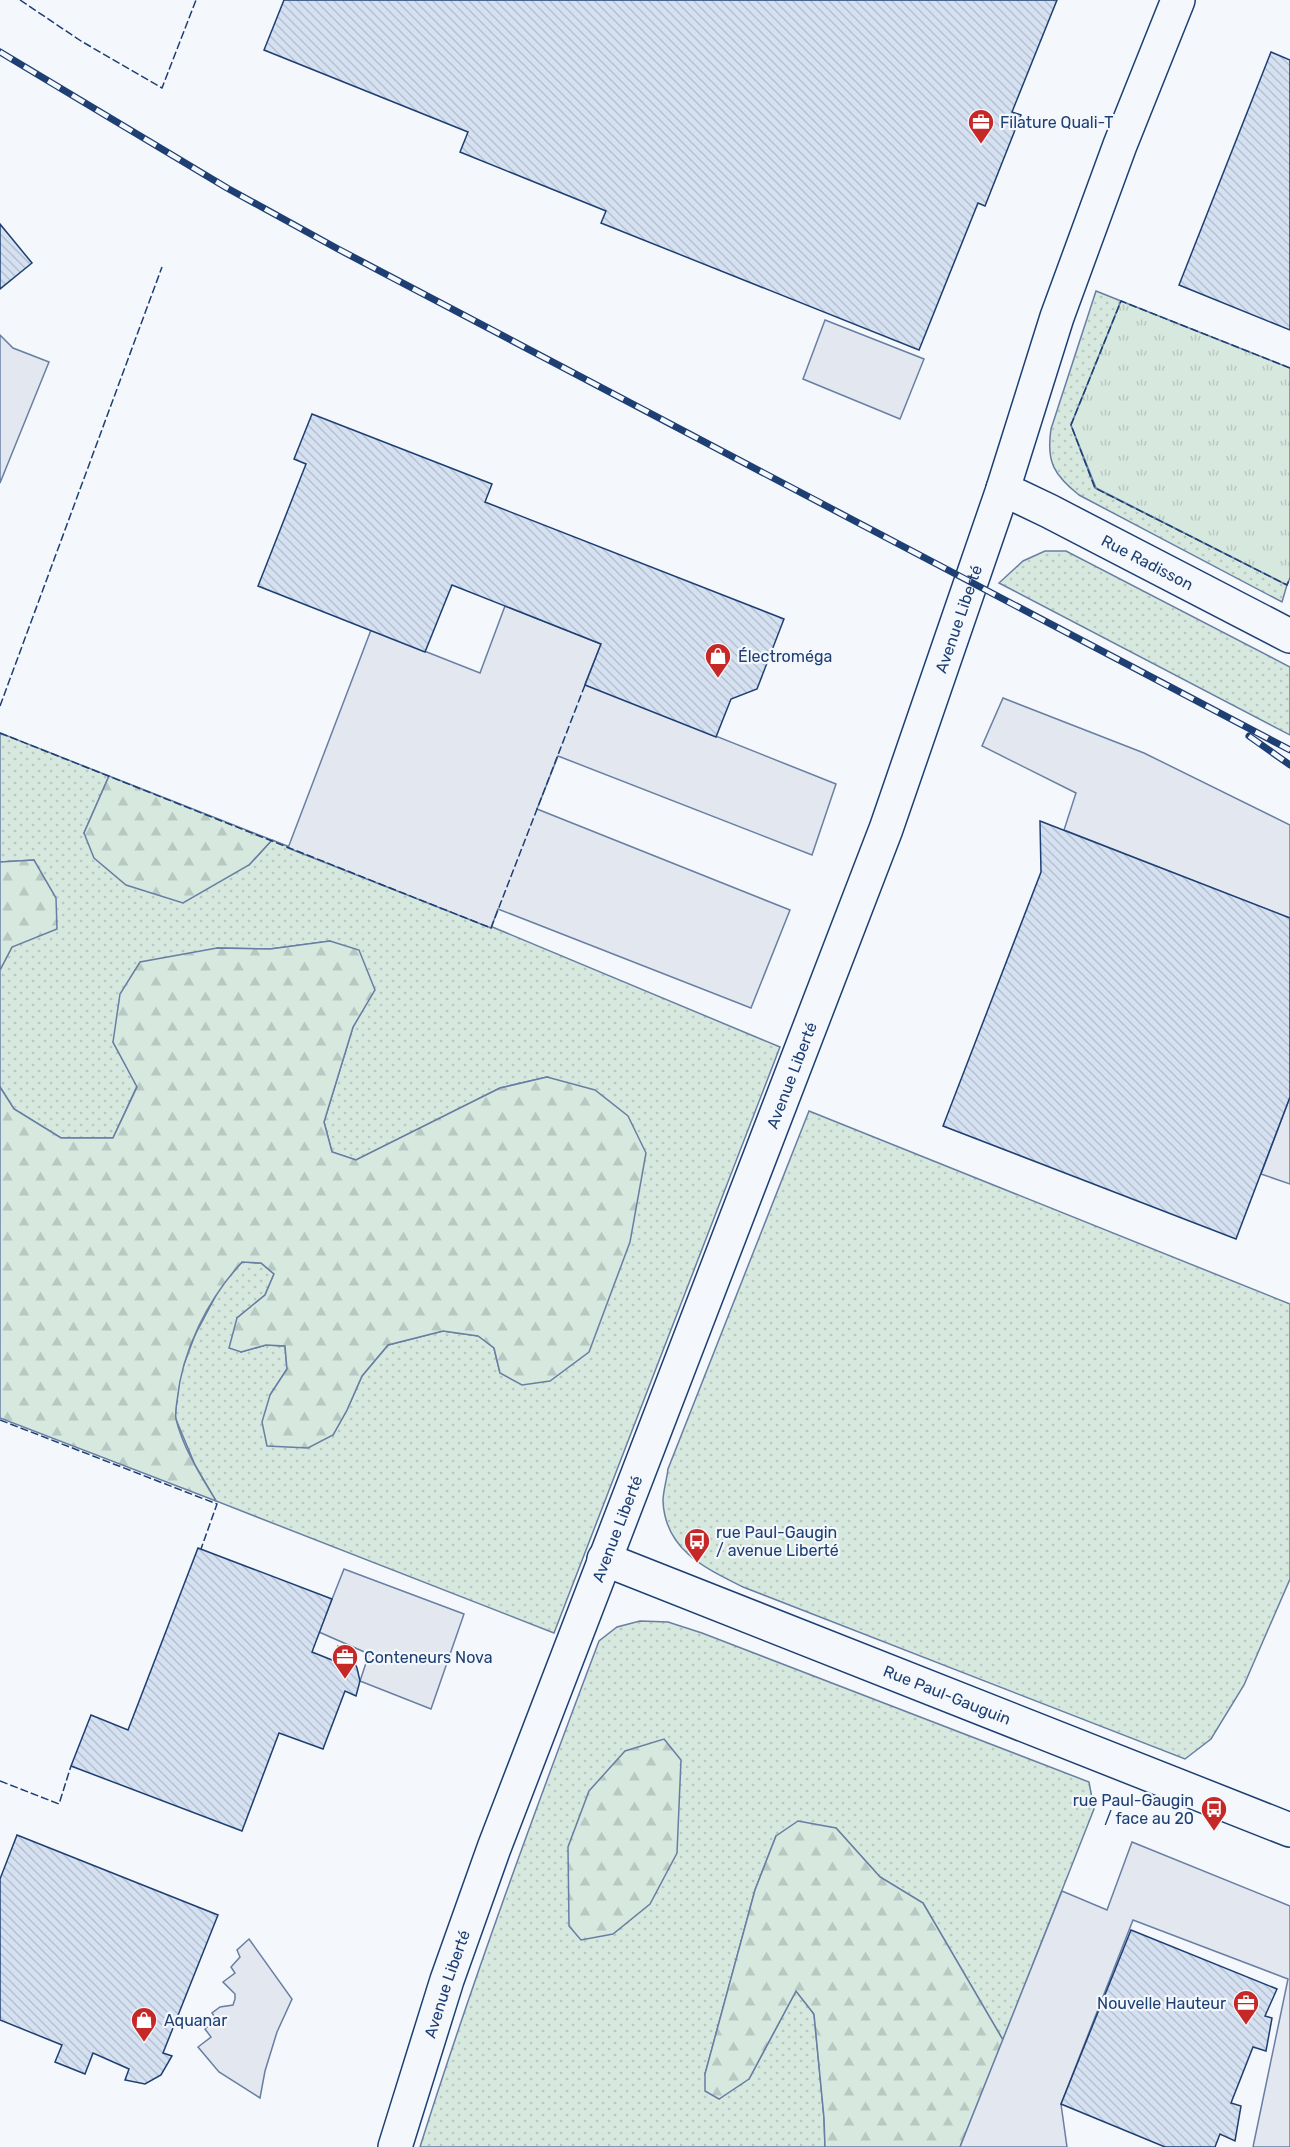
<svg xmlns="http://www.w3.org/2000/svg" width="1290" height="2147" viewBox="0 0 1290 2147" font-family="Rubik,sans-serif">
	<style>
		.grass { fill: url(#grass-dots); stroke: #687fa3; stroke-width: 1.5 }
		.forest { fill: url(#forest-firs); stroke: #687fa3; stroke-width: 1.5 }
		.park { fill: url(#park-tufts); stroke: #687fa3; stroke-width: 1.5 }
		.parking { fill: #e3e8f0; stroke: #687fa3; stroke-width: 1.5 }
		.building { fill: url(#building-back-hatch); stroke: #1d3f73; stroke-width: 1.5 }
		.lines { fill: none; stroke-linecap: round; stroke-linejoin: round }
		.street-casing { stroke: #1d3f73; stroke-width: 36 }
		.street { stroke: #f4f7fb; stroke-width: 33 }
		.rail-casing { stroke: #1d3f73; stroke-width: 7 }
		.rail { stroke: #f4f7fb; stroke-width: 4.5; stroke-dasharray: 14; stroke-linecap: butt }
		.fence { stroke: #1d3f73; stroke-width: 1.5; stroke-dasharray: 8 3; stroke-linecap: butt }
		.labels { text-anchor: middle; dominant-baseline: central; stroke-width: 4.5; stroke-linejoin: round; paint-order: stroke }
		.poi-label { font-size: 16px; fill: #1d3f73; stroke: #f4f7fb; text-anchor: start }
		.street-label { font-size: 16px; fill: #1d3f73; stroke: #f4f7fb }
	</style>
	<defs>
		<pattern id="grass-dots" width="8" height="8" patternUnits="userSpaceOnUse" patternTransform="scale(1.5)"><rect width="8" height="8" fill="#d7e8df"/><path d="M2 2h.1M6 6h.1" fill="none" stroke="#b8c8c3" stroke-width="1.8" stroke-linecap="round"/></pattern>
		<pattern id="forest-firs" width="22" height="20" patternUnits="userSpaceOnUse" patternTransform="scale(1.5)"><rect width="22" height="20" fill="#d7e8df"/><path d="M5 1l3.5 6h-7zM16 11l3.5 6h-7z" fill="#b8c8c3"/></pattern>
		<pattern id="park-tufts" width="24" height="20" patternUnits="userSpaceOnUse" patternTransform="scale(1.5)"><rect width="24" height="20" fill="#d7e8df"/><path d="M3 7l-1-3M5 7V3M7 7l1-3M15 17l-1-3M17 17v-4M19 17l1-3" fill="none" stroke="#b8c8c3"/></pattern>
		<pattern id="building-back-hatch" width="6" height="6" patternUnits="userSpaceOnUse" patternTransform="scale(1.5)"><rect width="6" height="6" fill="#d5e0f0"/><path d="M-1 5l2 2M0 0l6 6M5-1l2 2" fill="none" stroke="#b6c1d1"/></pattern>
	</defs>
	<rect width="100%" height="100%" fill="#f4f7fb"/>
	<g class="grass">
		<path d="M1096 291 1121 301 1071 425 1095 488 1287 585 1282 602 1079 495C1054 475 1046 462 1051 429Z"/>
		<path d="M1045 551H1066L1290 667V735L999 583 1023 561Z"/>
		<path d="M0 733 109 776 84 833 249 865 272 840 490 926 780 1047 554 1633 216 1501 195 1465 175 1417 180 1375 195 1335 221 1286 242 1262 261 1263 274 1274 265 1295 237 1318 241 1352 266 1345 285 1346 287 1369 270 1395 333 1435 347 1410 362 1376 388 1345 443 1331 479 1336 494 1348 500 1373 547 1077 500 1088 356 1160 332 1152 324 1122 353 1027 374 990 330 941 270 949 217 948 113 1042 137 1086 113 1138H61L14 1109 0 1087V970L12 947 34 860 0 862Z"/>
		<path d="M809 1111 1290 1304V1579L1244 1685 1211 1739 1185 1759 743 1587C705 1568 665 1550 663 1501 663 1491 667 1479 668 1469Z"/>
		<path d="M640 1621 668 1622 702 1633 1089 1782 1094 1809 1003 2040 923 1903 880 1877 836 1828 776 1836 755 1890 705 2074 749 2079 796 1991 814 2014 824 2118 825 2147H420C474 1976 536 1808 599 1641L617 1627Z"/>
	</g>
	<g class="forest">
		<path d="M109 776 272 840 249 865 183 903 126 885 94 858 84 833Z"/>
		<path d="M34 860 56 898 57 929 12 947 0 970V862Z"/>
		<path d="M330 941 359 950 375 990 353 1027 324 1122 332 1152 356 1160 500 1088 547 1077 595 1090 628 1116 646 1153 630 1242 589 1352 550 1381 522 1385 500 1373 494 1348 478 1336 443 1331 388 1345 362 1376 347 1410 333 1435 308 1448 267 1446 262 1422 270 1395 287 1369 285 1346 266 1345 241 1352 229 1348 237 1318 265 1295 274 1274 261 1263 242 1262C208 1299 182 1350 177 1401 176 1407 175 1413 176 1419 183 1448 201 1476 216 1501L0 1418V1087L14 1109 61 1138H113L137 1087 113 1042 120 994 140 962 217 948 270 949Z"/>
		<path d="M664 1739 681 1760 677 1853 650 1904 613 1934 581 1940 569 1926 568 1847 589 1791 625 1751Z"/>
		<path d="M798 1821 836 1828 880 1877 923 1903 1003 2040 960 2147H825L824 2118 814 2014 796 1991 749 2079 719 2099 705 2091V2074L755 1890 776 1836Z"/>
	</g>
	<path class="park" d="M1121 301 1290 368V578L1287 585 1096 488 1071 425Z"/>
	<g class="parking">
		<path d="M825 320 924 359 900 419 803 379Z"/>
		<path d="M0 335 13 348 49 362 0 483Z"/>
		<path d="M505 606 601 644 585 684 836 784 812 855 558 756 537 809 790 910 751 1008 498 909 491 928 288 848 371 630 480 673Z"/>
		<path d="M1003 698 1144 753 1290 825V918L1064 830 1076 793 982 746Z"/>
		<path d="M1290 1097V1184L1261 1174Z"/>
		<path d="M344 1569 464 1614 431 1709 360 1681 369 1654 319 1632Z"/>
		<path d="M1132 1842 1290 1906V2147H1253L1288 1979 1133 1920 1061 2104 1067 2147H960L1062 1891 1107 1910Z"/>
		<path d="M249 1939 292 1999 277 2032 265 2071 260 2098 219 2072 198 2047 211 2037 205 2029 216 2019 212 2013 220 2007 233 2005 235 1999V1994L223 1982 235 1973 231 1967 240 1957 237 1950Z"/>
	</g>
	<g class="building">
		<path d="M284 0H1057L1012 112 1021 115 985 206 978 203 919 350 601 223 606 211 460 152 468 132 264 50Z"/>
		<path d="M1271 52 1290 60V330L1179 285Z"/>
		<path d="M0 224 32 263 0 289Z"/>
		<path d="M312 414 492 484 485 502 784 619 757 689 731 699 716 737 585 685 601 644 452 585 425 652 258 586 306 464 294 459Z"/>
		<path d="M1040 821 1290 918V1097L1236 1239 943 1126 1041 872Z"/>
		<path d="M198 1548 332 1599 312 1652 332 1660 338 1646 349 1651 357 1668 360 1681 356 1696 345 1691 323 1749 279 1733 242 1831 71 1766 91 1715 128 1730Z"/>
		<path d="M17 1835 218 1915 163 2053 172 2056 161 2075 145 2084 125 2080 129 2069 93 2053 85 2074 55 2062 62 2045 0 2020V1879Z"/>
		<path d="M1131 1930 1277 1989 1265 2016 1272 2018 1266 2051 1253 2047 1231 2103 1241 2106 1235 2141 1220 2134 1215 2147H1165L1061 2104Z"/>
	</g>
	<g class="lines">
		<g class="street-casing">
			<g id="street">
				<path id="s1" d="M1003 489 1049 511 1290 636"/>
				<path id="s2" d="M604 1559 1290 1830"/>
				<path id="s3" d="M395 2147 447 1980 494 1848 886 829 1003 489 1057 317 1120 145 1178 0"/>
			</g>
		</g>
		<use href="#street" class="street"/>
		<g class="rail-casing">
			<g id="rail">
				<path d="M0 52 227 188 338 249 1290 750"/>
				<path d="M1249 736 1290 765"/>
			</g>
		</g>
		<use href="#rail" class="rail"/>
		<g class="fence">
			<path d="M20 0 81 41 162 88 196 0"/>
			<path d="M1290 368 1121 301 1071 425 1095 488 1287 585 1290 578"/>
			<path d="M0 706 162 267"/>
			<path d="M0 733 491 928 585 685"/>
			<path d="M0 1420 217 1504 201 1549"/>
			<path d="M0 1781 59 1804 71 1766"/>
		</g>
	</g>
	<defs>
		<g id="office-pin" transform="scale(1.35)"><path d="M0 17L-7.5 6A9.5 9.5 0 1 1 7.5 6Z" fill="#c62828" stroke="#f4f7fb"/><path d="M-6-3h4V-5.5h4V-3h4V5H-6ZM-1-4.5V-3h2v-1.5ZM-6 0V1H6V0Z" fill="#fff"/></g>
		<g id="shop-pin" transform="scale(1.35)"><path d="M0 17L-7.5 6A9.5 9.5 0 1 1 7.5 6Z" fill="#c62828" stroke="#f4f7fb"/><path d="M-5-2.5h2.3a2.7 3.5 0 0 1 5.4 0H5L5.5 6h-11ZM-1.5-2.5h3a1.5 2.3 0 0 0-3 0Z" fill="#fff"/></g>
		<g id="bus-pin" transform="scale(1.35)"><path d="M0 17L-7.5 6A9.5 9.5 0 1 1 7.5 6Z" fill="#c62828" stroke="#f4f7fb"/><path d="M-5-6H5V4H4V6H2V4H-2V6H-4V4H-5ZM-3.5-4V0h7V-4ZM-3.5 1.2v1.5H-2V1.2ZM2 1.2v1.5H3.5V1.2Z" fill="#fff"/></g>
	</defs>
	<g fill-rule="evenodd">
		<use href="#office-pin" x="981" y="122"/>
		<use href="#shop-pin" x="718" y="656"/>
		<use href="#bus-pin" x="697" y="1541"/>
		<use href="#office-pin" x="345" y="1657"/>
		<use href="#bus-pin" x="1214" y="1809"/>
		<use href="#office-pin" x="1246" y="2003"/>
		<use href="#shop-pin" x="144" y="2020"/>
	</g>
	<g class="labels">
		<g class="poi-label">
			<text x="1000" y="122">Filature Quali-T</text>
			<text x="738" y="656">Électroméga</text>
			<text x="716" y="1532">rue Paul-Gaugin<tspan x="716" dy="18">/ avenue Liberté</tspan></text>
			<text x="364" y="1657">Conteneurs Nova</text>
			<text x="1194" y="1800" text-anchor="end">rue Paul-Gaugin<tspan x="1194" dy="18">/ face au 20</tspan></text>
			<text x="1226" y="2003" text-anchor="end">Nouvelle Hauteur</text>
			<text x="164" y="2020">Aquanar</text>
		</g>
		<g class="street-label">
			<text stroke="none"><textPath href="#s1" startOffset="162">Rue Radisson</textPath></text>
			<text stroke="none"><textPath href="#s3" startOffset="1629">Avenue Liberté</textPath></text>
			<text stroke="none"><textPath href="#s3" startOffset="1143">Avenue Liberté</textPath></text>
			<text stroke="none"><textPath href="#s3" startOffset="657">Avenue Liberté</textPath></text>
			<text stroke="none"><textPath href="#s2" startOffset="369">Rue Paul-Gauguin</textPath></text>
			<text stroke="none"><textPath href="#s3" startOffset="171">Avenue Liberté</textPath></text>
		</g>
	</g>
</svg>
